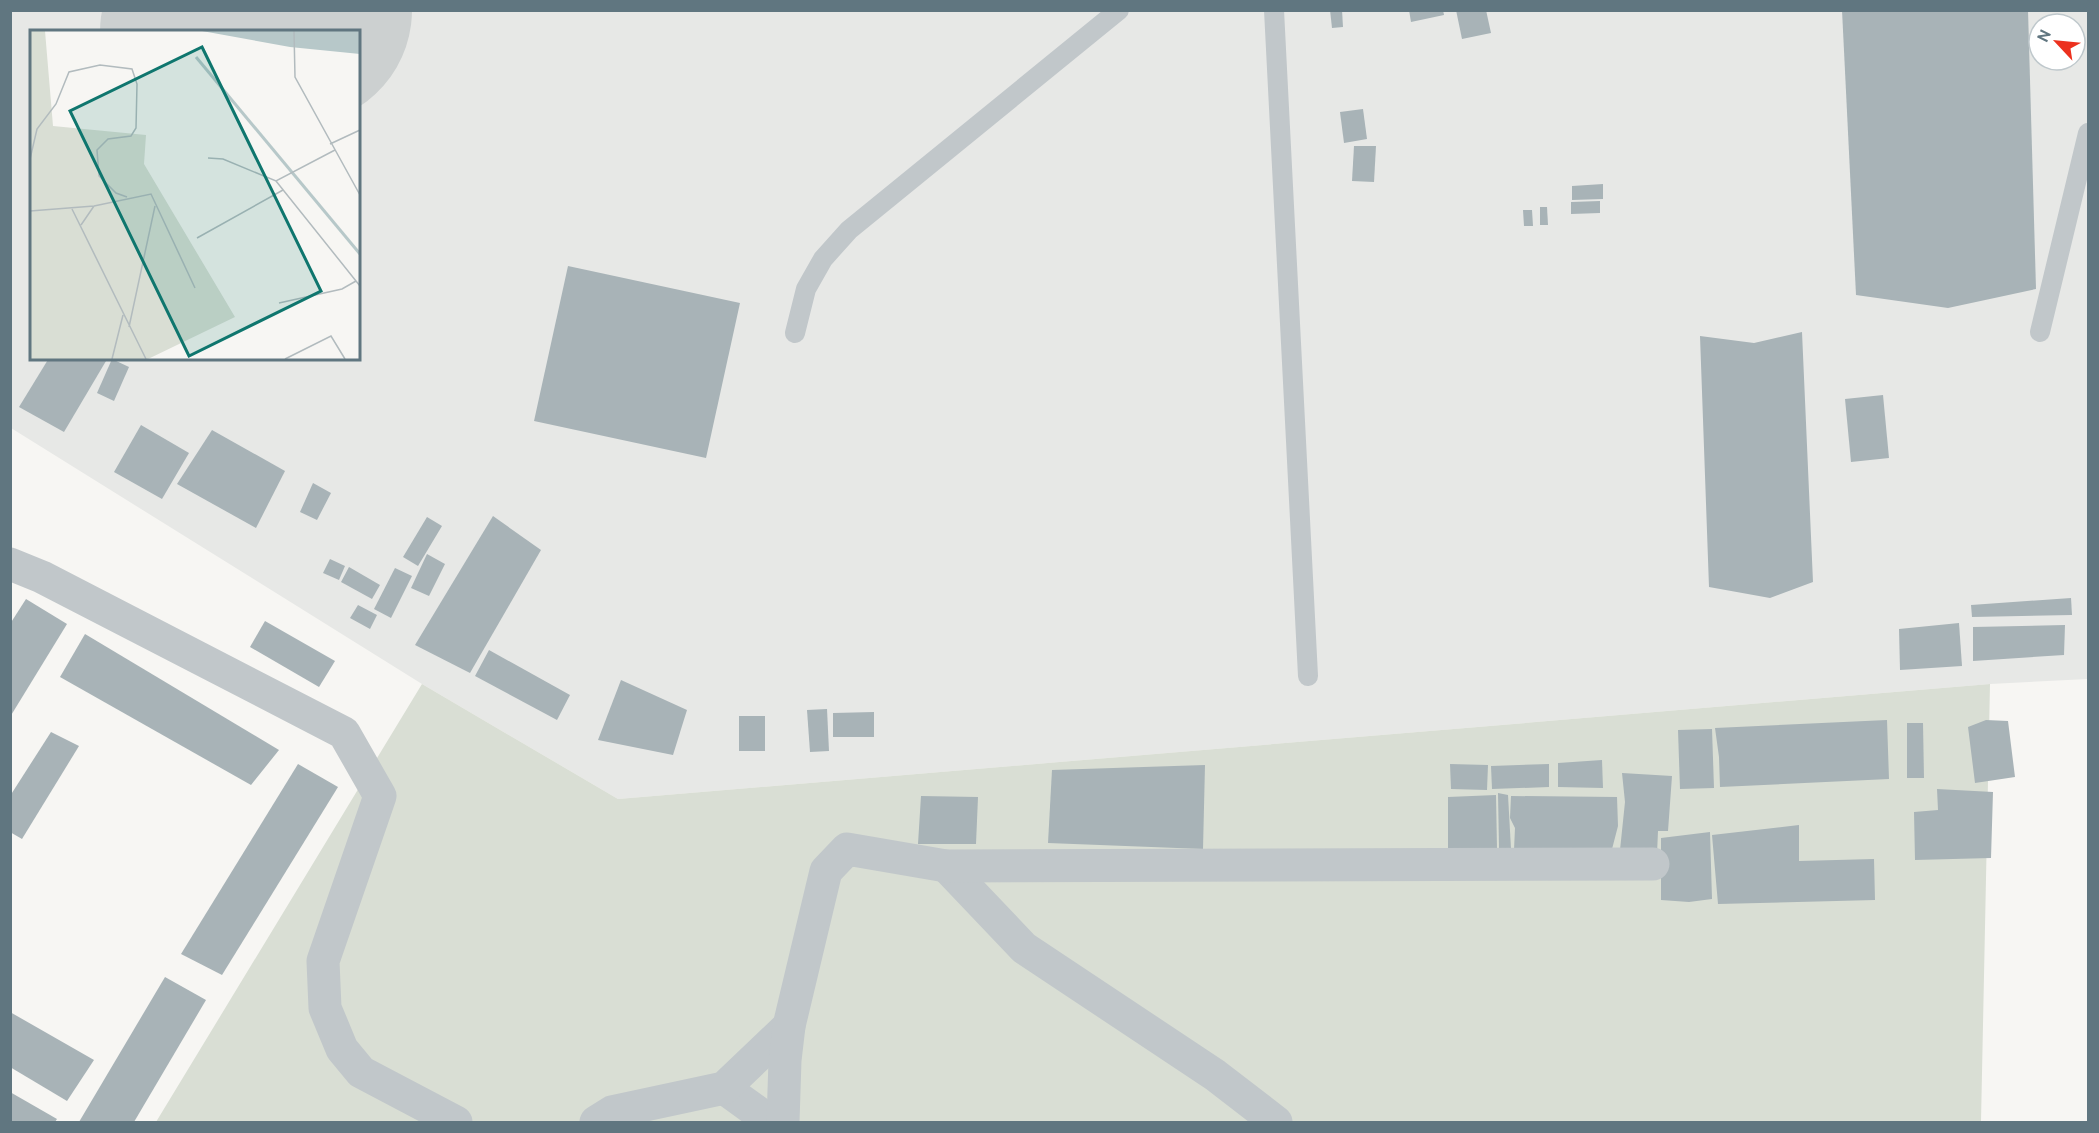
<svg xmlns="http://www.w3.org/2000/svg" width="2099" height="1133" viewBox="0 0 2099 1133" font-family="Cabin,sans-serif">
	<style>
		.built { fill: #e7e8e6; fill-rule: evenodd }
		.green { fill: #d9ded4 }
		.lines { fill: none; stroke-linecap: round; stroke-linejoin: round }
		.runway { stroke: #ccd0d0; stroke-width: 230 }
		.building { fill: #a8b3b7 }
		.lane { stroke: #c1c7ca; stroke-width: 20 }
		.street { stroke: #c1c7ca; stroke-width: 33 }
		.inset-river { fill: none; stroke: #b7c8c9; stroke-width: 3 }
		.inset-road { fill: none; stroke: #b2bbbe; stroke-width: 1.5 }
		.view { fill: #0f766e; fill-opacity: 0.15; stroke: #0f766e; stroke-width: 3 }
		.inset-edge { fill: none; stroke: #607680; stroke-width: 3 }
	</style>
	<rect width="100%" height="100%" fill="#f7f6f3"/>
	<path class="built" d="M10 11H2088V679L1990 684 618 799 422 684 11 428ZM2039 24H2075V60H2039ZM32 32H358V358H32Z"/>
	<path class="green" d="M422 684 618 799 1990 684 1981 1122H156Z"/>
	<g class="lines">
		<path class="runway" d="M215 32 297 10"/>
	</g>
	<g class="building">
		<path d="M1330 10H1342L1343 27 1332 28Z"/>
		<path d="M1409 10H1443L1444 15 1411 22Z"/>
		<path d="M1456 10H1486L1491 33 1462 39Z"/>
		<path d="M1842 10H2028L2036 289 1948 308 1856 295Z"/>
		<path d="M1363 109 1367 139 1344 143 1340 112Z"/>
		<path d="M1354 146H1376L1374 182 1352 181Z"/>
		<path d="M1603 184V199L1572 200V186Z"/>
		<path d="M1600 201V213L1571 214V202Z"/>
		<path d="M1540 207H1547L1548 225H1540Z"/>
		<path d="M1523 210H1532L1533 226H1524Z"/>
		<path d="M568 266 740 303 706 458 534 421Z"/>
		<path d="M1802 332 1813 582 1770 598 1709 587 1700 336 1754 343Z"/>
		<path d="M49 358H101L106 361 64 432 19 407Z"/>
		<path d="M112 359 129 367 114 401 97 393Z"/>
		<path d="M1883 395 1889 458 1851 462 1845 399Z"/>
		<path d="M141 425 189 453 162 499 114 472Z"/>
		<path d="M212 430 285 471 256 528 177 484Z"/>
		<path d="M313 483 331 493 317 520 300 512Z"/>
		<path d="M493 516 541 550 470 673 415 645Z"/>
		<path d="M427 517 442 526 418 566 403 557Z"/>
		<path d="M427 554 445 564 429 596 411 588Z"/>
		<path d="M330 559 345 566 339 580 323 573Z"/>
		<path d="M349 567 380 585 372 599 341 582Z"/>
		<path d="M395 568 412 576 391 618 374 609Z"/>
		<path d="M2071 598 2072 615 1972 617 1971 605Z"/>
		<path d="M26 599 67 624 10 717V624Z"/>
		<path d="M358 605 377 615 370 629 350 618Z"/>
		<path d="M265 621 335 661 319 687 250 647Z"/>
		<path d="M1959 623 1962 666 1900 670 1899 629Z"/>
		<path d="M2065 625 2064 655 1973 661V627Z"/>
		<path d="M85 634 279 750 251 785 60 677Z"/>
		<path d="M489 650 570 695 557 720 475 676Z"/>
		<path d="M621 680 687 710 673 755 598 740Z"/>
		<path d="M827 709 829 751 810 752 807 710Z"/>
		<path d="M874 712V737H833V713Z"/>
		<rect x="739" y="716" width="26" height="35"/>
		<path d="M1887 720 1889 779 1720 787 1719 757 1715 728Z"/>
		<path d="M1986 720 2008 721 2015 777 1975 783 1968 727Z"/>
		<path d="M1907 723H1923L1924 778H1907Z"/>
		<path d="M1712 729 1714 788 1680 789 1678 730Z"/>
		<path d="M51 732 79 746 22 839 10 832V796Z"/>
		<path d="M1602 760 1603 788 1558 787V763Z"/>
		<path d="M298 764 338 787 222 975 181 954Z"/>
		<path d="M1450 764 1488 765 1487 790 1451 789Z"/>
		<path d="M1549 764V787L1492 789 1491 766Z"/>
		<path d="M1205 765 1203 849 1048 843 1052 770Z"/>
		<path d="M1622 773 1672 776 1668 831H1658L1657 854 1620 850 1625 802Z"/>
		<path d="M1937 789 1993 792 1991 858 1915 860 1914 812 1938 810Z"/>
		<path d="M1498 793 1508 795 1511 849 1499 848Z"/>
		<path d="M1496 795 1497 849 1448 848V797Z"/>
		<path d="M921 796 978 797 976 844H918Z"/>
		<path d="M1511 796 1617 797 1618 826 1611 853 1514 850 1515 828 1510 818Z"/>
		<path d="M1799 825V861L1874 859 1875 900 1718 904 1712 835Z"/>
		<path d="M1710 832 1712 899 1689 902 1661 900V838Z"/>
		<path d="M165 977 206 1000 134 1122H79Z"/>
		<path d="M10 1012 94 1060 67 1101 10 1067Z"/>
		<path d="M10 1092 57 1119 55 1122H10Z"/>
	</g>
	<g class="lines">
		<g class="lane">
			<path d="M1274 10 1308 676"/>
			<path d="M2040 332 2088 133"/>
			<path d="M795 333 806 289 823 259 849 230 1119 10"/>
		</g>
		<g class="street">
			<path d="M10 564 42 577 344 733 380 796 323 961 325 1008 342 1049 361 1072 456 1122"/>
			<path d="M946 866 1024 948 1215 1075 1276 1122"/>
			<path d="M724 1088 771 1122"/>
			<path d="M596 1122 612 1112 724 1088 789 1026"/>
			<path d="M783 1122 785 1060 789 1026 826 871 847 849 946 866 1653 864"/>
		</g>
	</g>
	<g transform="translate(30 30)">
		<rect width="330" height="330" fill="#f7f6f3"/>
		<path d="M0 1H15L23 96 116 105 114 134 205 287 118 329H0Z" fill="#d9ded4"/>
		<path d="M172 1H330V24L260 17Z" fill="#b7c8c9"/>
		<path class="inset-river" d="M166 27 330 224"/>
		<path class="inset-road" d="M264 1 265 47 330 165M300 114 330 100M178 128 193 129 246 151 305 120M0 129 7 99 26 74 39 42 70 35 102 39 107 54 106 98 101 106 78 109 67 120 69 146 86 163 97 167M246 151 330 256M42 179 116 329M0 181 64 176 121 164 165 258M51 195 64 176M167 208 253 160M249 273 312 259 326 251M99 297 125 176M82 329 93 285M255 329 301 306 315 329"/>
		<path class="view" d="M172 17 291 261 159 326 40 81Z"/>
		<rect width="330" height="330" class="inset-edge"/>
	</g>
	<rect width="2099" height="1133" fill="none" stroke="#607680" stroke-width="24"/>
	<g transform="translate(2057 42) rotate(296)"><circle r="28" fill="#ffffff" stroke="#bfc8cc" stroke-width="1.5"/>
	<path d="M0-4.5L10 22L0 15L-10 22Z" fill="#ec311e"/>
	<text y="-9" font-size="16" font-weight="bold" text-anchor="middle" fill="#607680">N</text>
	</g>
</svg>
